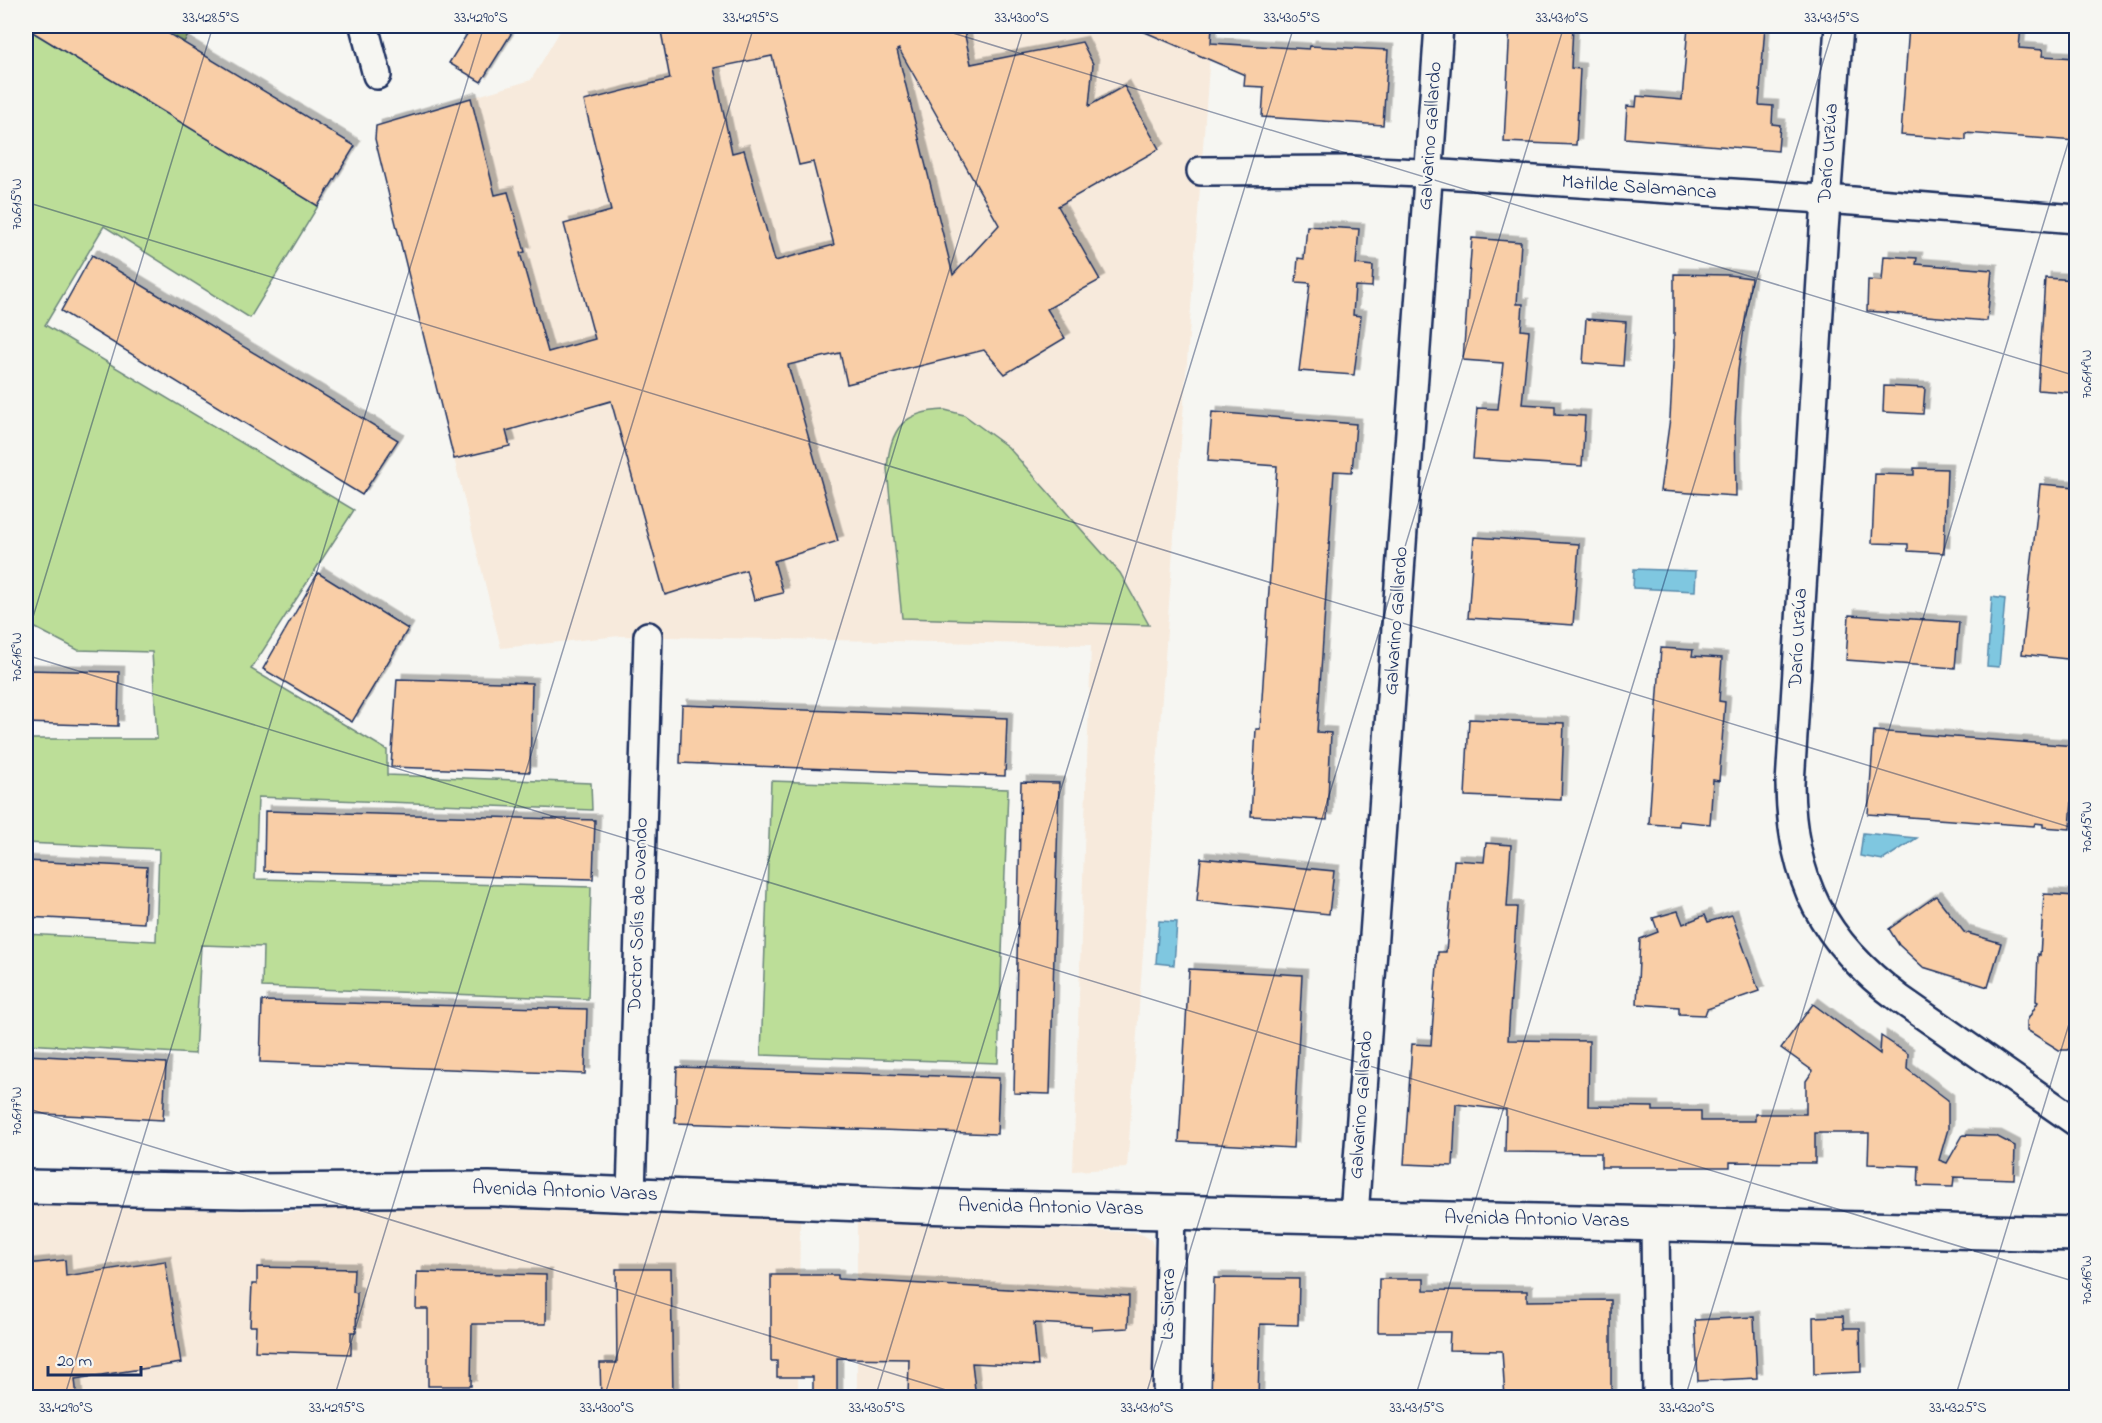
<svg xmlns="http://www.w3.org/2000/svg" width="2102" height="1423" viewBox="0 0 2102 1423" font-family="'Indie Flower',sans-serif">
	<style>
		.built { fill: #f7eadc }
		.green { fill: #bcde98; stroke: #6c867b; stroke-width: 1.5 }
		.water { fill: #7fc7e0; stroke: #578aac; stroke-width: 1.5 }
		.building { fill: #f9cea7; stroke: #1b2f5e; stroke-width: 1.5; fill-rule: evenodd; filter: url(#shadow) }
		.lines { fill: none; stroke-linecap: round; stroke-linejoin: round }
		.minor-casing { stroke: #1b2f5e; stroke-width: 32 }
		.secondary-casing { stroke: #1b2f5e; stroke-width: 38 }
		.minor { stroke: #f6f6f2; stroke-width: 27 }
		.secondary { stroke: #f6f6f2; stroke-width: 33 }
		.ticks { fill: none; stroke: #1b2f5e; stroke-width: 1.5; stroke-opacity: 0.45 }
		.labels { text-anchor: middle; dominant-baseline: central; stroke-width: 4.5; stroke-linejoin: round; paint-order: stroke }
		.street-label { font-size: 20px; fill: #1b2f5e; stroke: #f6f6f2 }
		.neatline { fill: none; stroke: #1b2f5e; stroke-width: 2 }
		.ticks-label { font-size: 15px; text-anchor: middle; fill: #1b2f5e }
	</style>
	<defs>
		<filter id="shadow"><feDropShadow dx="5.5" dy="-5.5" stdDeviation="0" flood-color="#0004"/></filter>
	</defs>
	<rect width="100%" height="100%" fill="#f6f6f2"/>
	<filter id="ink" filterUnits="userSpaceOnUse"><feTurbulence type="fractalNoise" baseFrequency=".0167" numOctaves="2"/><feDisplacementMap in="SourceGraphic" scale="12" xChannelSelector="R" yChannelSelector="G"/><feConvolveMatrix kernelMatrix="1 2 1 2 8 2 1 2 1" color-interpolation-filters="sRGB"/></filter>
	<g filter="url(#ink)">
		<g class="built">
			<path d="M563 26H1212L1127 1168 1073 1171 1091 645 620 636 501 648 375 139 376 126 531 80Z"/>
			<path d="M26 1204 285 1212 395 1205 800 1220 798 1397 26 1398Z"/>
			<path d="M857 1222 1133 1232 1143 1235 1151 1240 1156 1252 1152 1397 857 1398Z"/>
		</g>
		<g class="green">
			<path d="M156 26H194L184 42Z"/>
			<path d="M26 28 318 206 250 318 104 226 45 325 354 510 251 669 387 750V775L591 783 592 810 258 797 255 879 591 887 588 999 262 987 263 947 201 945 195 1054 26 1044V934L156 941 159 849 26 843V739H157L152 652 78 650 26 623Z"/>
			<path d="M945 410 964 415 1008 447 1120 573 1149 625 902 618 887 469C890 429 903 411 945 410Z"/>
			<path d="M771 781 1008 789 998 1063 761 1055Z"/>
		</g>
		<g class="water">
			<path d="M1634 569 1696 571 1695 591 1633 588Z"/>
			<path d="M1992 597 2005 599 1999 667 1987 666Z"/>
			<path d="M1863 833 1917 838 1883 860 1860 856Z"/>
			<path d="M1159 921 1177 922 1174 965 1156 963Z"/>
		</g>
		<g class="building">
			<path d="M26 26H156L355 146 318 206 26 28Z"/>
			<path d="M472 26H516L481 82 449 63Z"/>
			<path d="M660 26H963L971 64 1082 42 1093 64 1089 106 1124 86 1159 149 1058 206 1100 280 1047 309 1065 338 1005 374 984 350 847 384 840 353 788 365 838 541 774 561 783 593 754 600 746 570 665 595 611 401 506 431 510 446 454 459 375 139 376 126 471 98 495 195 508 192 525 252 520 253 548 352 595 339 564 224 611 211 584 101 670 79ZM899 49 999 225 953 275 897 50ZM772 56 799 165 813 162 834 245 775 261 744 150 732 153 714 68Z"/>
			<path d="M1131 26H1212L1211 43 1309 49 1310 46 1388 50 1383 125 1262 117 1264 87 1244 86 1245 75Z"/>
			<path d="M1510 26H1573L1571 68 1580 69 1576 145 1504 142Z"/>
			<path d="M1688 26H1765L1759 105 1773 106 1772 124 1780 125 1778 151 1625 138 1627 106 1636 107 1637 96 1682 100Z"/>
			<path d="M1909 26H2021L2019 48 2043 50 2042 56 2076 58V141L1966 133V140L1901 135Z"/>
			<path d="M1307 226 1359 229 1356 264 1373 266 1372 287 1355 286 1353 315 1361 316 1354 375 1299 371 1310 283 1296 282 1298 258 1304 259Z"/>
			<path d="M1472 238 1521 242 1517 304H1523L1521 330 1529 331 1522 404 1555 406V414L1585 416 1582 466 1473 459 1477 408 1498 409 1503 363 1463 360Z"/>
			<path d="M92 255 398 440 362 495 61 311Z"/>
			<path d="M1884 256 1917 258 1916 264 1992 270 1987 321 1867 311 1868 280 1882 281Z"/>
			<path d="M1674 274 1728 275 1751 278 1738 371 1735 422 1736 496 1660 491 1670 418 1674 347Z"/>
			<path d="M2045 278 2076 280V393L2038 390Z"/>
			<path d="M1586 319 1626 322 1623 366 1583 363Z"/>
			<path d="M1884 386 1925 388 1923 414 1883 412Z"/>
			<path d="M1212 412 1356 424 1352 472 1334 471 1317 732 1331 733 1327 820 1251 816 1256 729H1260L1277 466 1208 461Z"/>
			<path d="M1914 468 1947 469 1944 553 1908 551V544L1872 543 1875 474 1914 475Z"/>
			<path d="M2040 484 2076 487V660L2022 654Z"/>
			<path d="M1474 537 1579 544 1573 625 1468 618Z"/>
			<path d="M318 573 408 629 352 722 263 669Z"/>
			<path d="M1849 615 1959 622 1955 668 1846 660Z"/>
			<path d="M1661 648 1693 650 1692 656 1722 658 1719 701 1725 702 1719 781 1713 780 1710 824 1679 821V826L1649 824Z"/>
			<path d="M26 670 119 672 118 726 26 723Z"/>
			<path d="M397 679 532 683 530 772 391 767Z"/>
			<path d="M682 705 1007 718 1005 776 680 763Z"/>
			<path d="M1469 719 1564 723 1561 800 1465 796Z"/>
			<path d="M1874 731 2076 746 2070 829 2043 827V824L2035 823 2034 826 1868 814Z"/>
			<path d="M1021 782 1059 783 1050 1094 1014 1093Z"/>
			<path d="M265 811 595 820 593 879 264 871Z"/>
			<path d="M1486 843 1511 845 1507 907H1517L1508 1040 1589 1041 1588 1106 1653 1107V1111H1701V1121H1755V1114H1806V1081L1813 1071 1781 1048 1813 1004 1880 1054 1881 1036 1908 1054 1907 1069 1948 1100V1129L1939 1160 1947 1163 1963 1135 1996 1136 2015 1146 2014 1179 1954 1177 1953 1187 1918 1186 1919 1166 1868 1164 1869 1133H1815V1163L1730 1162V1167H1601V1153L1505 1152 1506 1110 1456 1104 1453 1166 1404 1164 1412 1044 1431 1045 1438 952H1446L1454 860 1484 862Z"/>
			<path d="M1201 858 1334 871 1329 914 1197 901Z"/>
			<path d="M26 861 147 867 144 923 26 917Z"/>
			<path d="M2044 894 2076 896V1045L2067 1050H2059L2027 1030V1021L2038 1002 2036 1001 2038 954 2040 955Z"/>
			<path d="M1936 896 1964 932 2001 943 1988 987 1923 967 1899 945 1889 929Z"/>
			<path d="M1678 911 1683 924 1705 915 1708 922 1732 915 1759 991 1707 1009 1705 1015 1679 1014V1007L1637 1004 1640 939 1658 932 1653 918Z"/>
			<path d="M1189 969 1302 975 1293 1148 1179 1142Z"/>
			<path d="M262 1001 587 1009 585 1074 260 1062Z"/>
			<path d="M26 1055 166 1063 163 1120 26 1113Z"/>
			<path d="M677 1067 999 1078 997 1134 675 1123Z"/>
			<path d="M65 1260 66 1276 165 1261 181 1363 75 1379 77 1398H26V1264Z"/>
			<path d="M257 1267 354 1269 353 1292 357 1293 356 1332H351V1354L255 1351 256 1326H250L252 1284H257Z"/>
			<path d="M616 1269H671L673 1398H601L600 1363H617Z"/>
			<path d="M417 1272 546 1275V1324H472L471 1386H428V1309H416Z"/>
			<path d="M771 1275H838V1279L1129 1296 1128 1328 1092 1330V1326L1034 1323 1038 1366 972 1363 976 1398H908L909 1359 837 1358V1398H813V1377H777V1361H771Z"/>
			<path d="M1214 1278 1299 1279 1298 1325 1260 1324 1258 1398H1211Z"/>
			<path d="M1379 1279H1424V1290L1527 1291V1301L1611 1300V1398H1505L1502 1351 1449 1350 1450 1332H1378Z"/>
			<path d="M1843 1316 1844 1328H1860L1861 1372 1814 1374 1813 1317Z"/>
			<path d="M1754 1317 1757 1378 1698 1381 1695 1320Z"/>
		</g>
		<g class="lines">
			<g class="minor-casing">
				<g id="minor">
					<path d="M364 26 377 75"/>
					<path d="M1839 26 1824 230 1790 784C1791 880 1823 942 1900 999L2076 1122"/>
					<path d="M1201 171 1351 170 1443 174 1853 201 2076 219"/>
					<path d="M631 1194 648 636"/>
					<path d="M1354 1216 1439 26"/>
					<path d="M1655 1223 1657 1398"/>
					<path d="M1167 1398 1171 1211"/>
				</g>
			</g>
			<g class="secondary-casing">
				<path id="secondary" d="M26 1187 242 1191 489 1189 914 1206 2076 1234"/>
			</g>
			<use href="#minor" class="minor"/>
			<use href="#secondary" class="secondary"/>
		</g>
	</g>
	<path class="ticks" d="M930 26 2076 376M26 202 2076 829M26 640 213 26M26 655 2076 1282M26 1108 972 1398M64 1398 484 26M334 1398 754 26M604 1398 1024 26M875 1398 1294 26M1145 1398 1564 26M1415 1398 1834 26M1685 1398 2076 117M1955 1398 2076 1001"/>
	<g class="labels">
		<g class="street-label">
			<text transform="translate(1431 136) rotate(-86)">Galvarino Gallardo</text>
			<text transform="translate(1829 153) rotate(-86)">Darío Urzúa</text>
			<text transform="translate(1639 188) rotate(4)">Matilde Salamanca</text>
			<text transform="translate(1397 621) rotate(-86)">Galvarino Gallardo</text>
			<text transform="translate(1799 638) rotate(-87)">Darío Urzúa</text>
			<text transform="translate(639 915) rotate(-88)">Doctor Solís de Ovando</text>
			<text transform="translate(1362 1105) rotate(-86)">Galvarino Gallardo</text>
			<text transform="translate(565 1192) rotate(2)">Avenida Antonio Varas</text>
			<text transform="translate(1051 1208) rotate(1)">Avenida Antonio Varas</text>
			<text transform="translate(1537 1220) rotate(1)">Avenida Antonio Varas</text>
			<text transform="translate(1169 1304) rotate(-89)">La Sierra</text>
		</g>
	</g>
	<rect width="2102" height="1423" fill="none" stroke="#f6f6f2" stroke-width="66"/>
	<path d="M48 1366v9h93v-9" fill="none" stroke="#1b2f5e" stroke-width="3"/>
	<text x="57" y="1366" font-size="18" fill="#1b2f5e" stroke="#f6f6f2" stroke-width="4.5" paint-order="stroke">20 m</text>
	<rect x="33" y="33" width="2036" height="1357" class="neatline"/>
	<g class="ticks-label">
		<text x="211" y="22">33.4285°S</text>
		<text x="481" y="22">33.4290°S</text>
		<text x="751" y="22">33.4295°S</text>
		<text x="1022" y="22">33.4300°S</text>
		<text x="1292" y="22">33.4305°S</text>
		<text x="1562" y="22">33.4310°S</text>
		<text x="1832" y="22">33.4315°S</text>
		<text transform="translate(16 204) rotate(-90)" y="5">70.615°W</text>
		<text transform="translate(2086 374) rotate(-90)" y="5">70.614°W</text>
		<text transform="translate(16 657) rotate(-90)" y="5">70.616°W</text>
		<text transform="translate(2086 827) rotate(-90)" y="5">70.615°W</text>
		<text transform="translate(16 1111) rotate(-90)" y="5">70.617°W</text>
		<text transform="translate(2086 1280) rotate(-90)" y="5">70.616°W</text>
		<text x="66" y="1412">33.4290°S</text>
		<text x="337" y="1412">33.4295°S</text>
		<text x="607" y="1412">33.4300°S</text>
		<text x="877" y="1412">33.4305°S</text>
		<text x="1147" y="1412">33.4310°S</text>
		<text x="1417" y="1412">33.4315°S</text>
		<text x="1687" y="1412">33.4320°S</text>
		<text x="1958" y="1412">33.4325°S</text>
	</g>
</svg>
